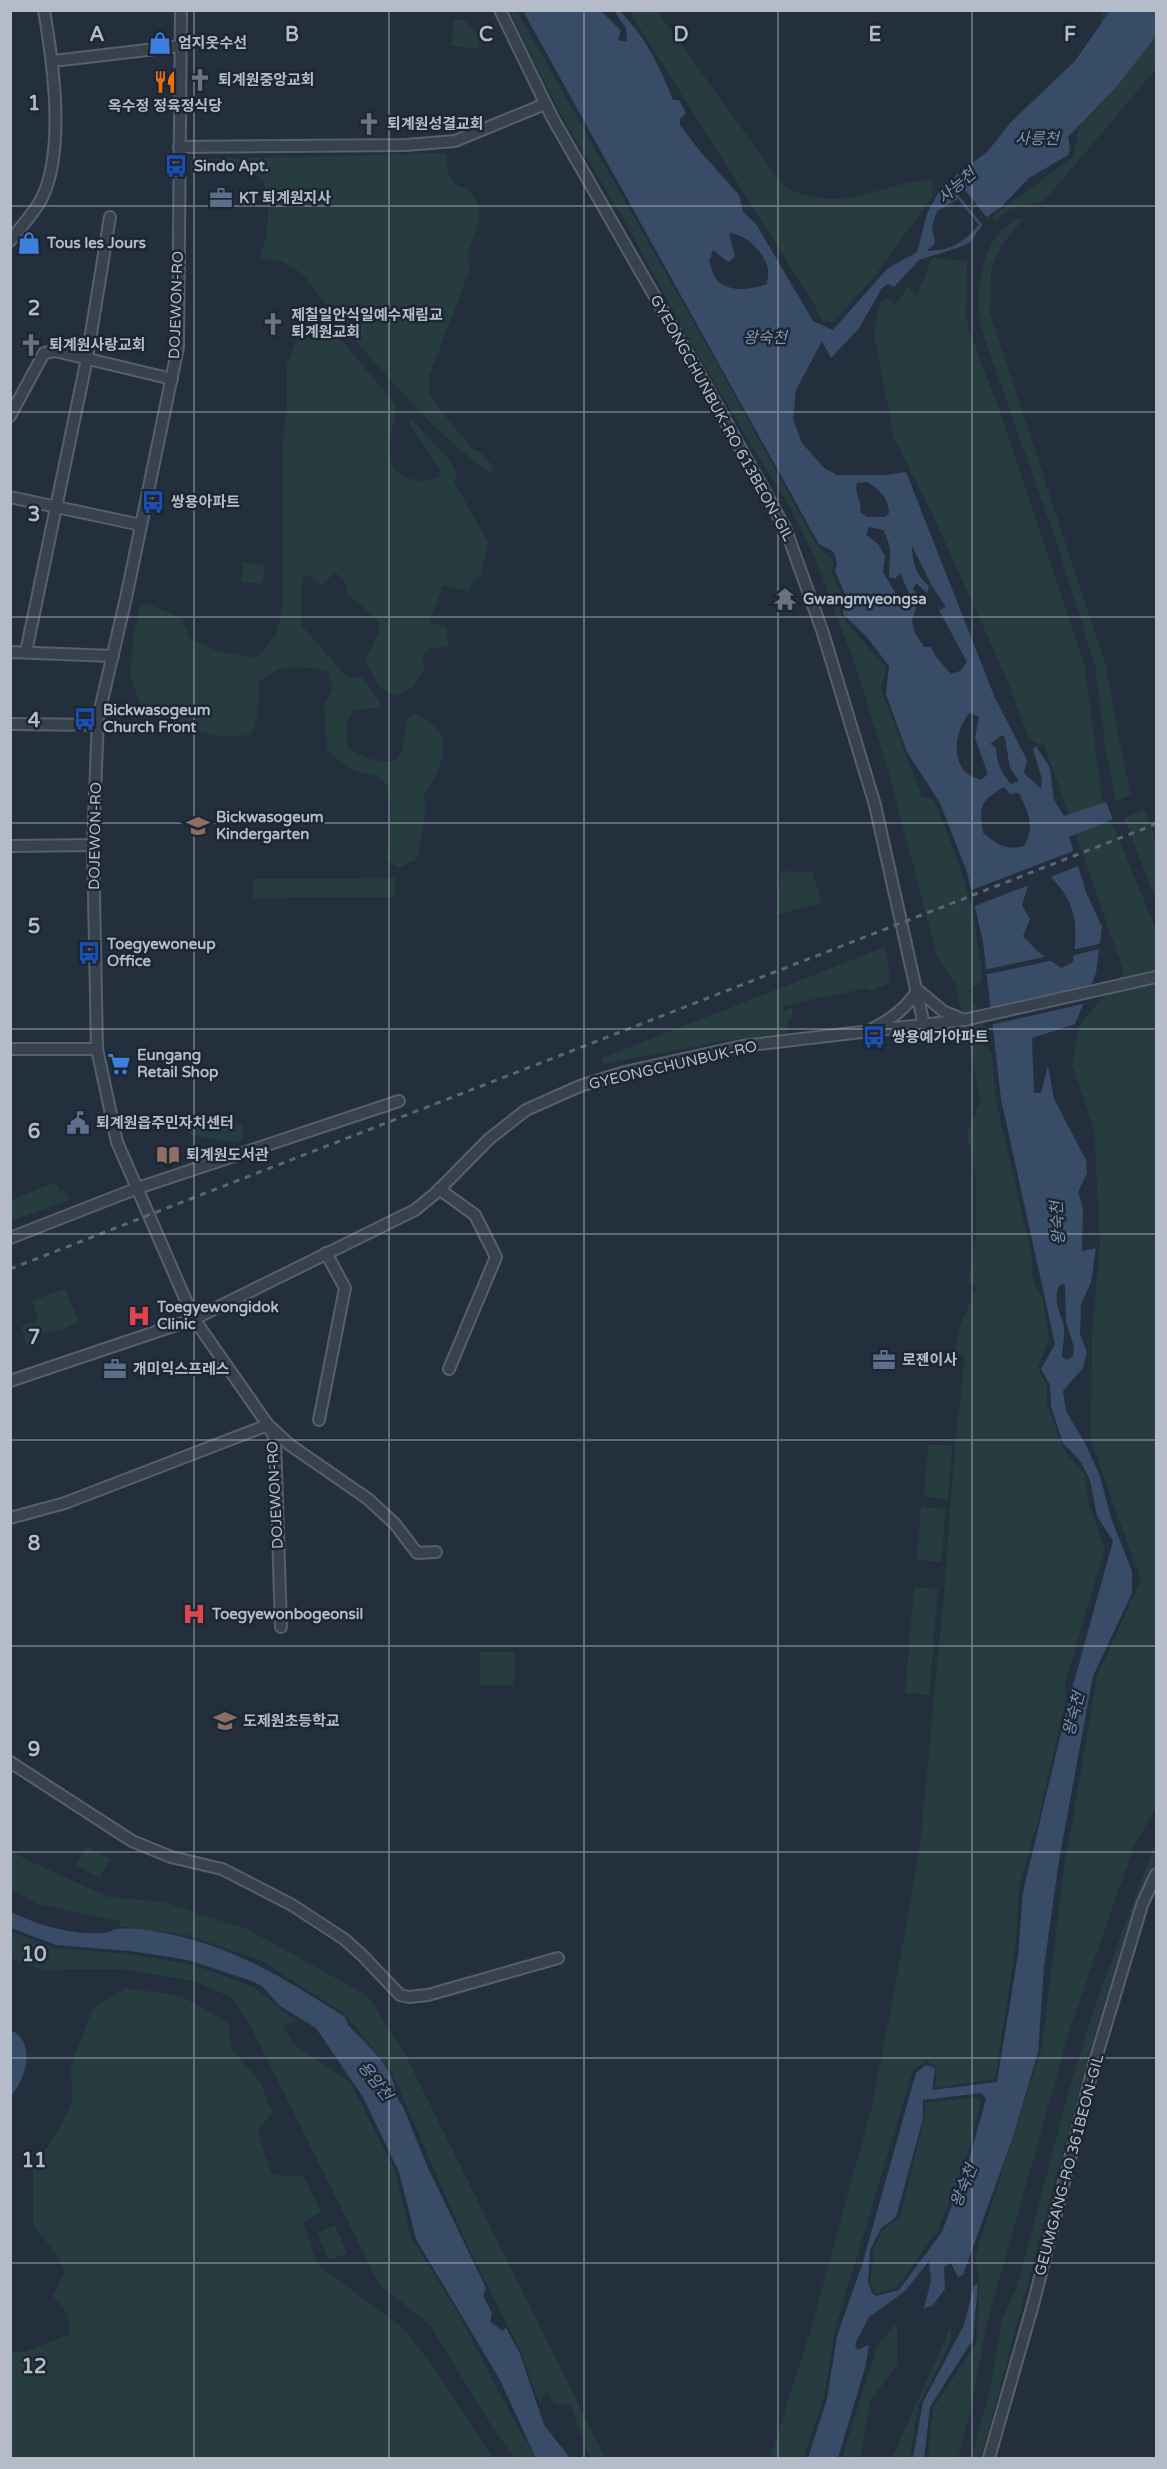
<svg xmlns="http://www.w3.org/2000/svg" width="1167" height="2469" viewBox="0 0 1167 2469" font-family="'Varela Round','Noto Sans KR',sans-serif">
	<style>
		.green { fill: #263c3f }
		.water { fill: #394c67; fill-rule: evenodd }
		.pier { fill: #242f3e }
		.lines { fill: none; stroke-linecap: round; stroke-linejoin: round }
		.minor-casing { stroke: #565f6c; stroke-width: 14 }
		.minor { stroke: #38414e; stroke-width: 10 }
		.rail { stroke: #5a6575; stroke-width: 3; stroke-dasharray: 6 6; stroke-linecap: butt }
		.grid { fill: none; stroke: #b4bcc9; stroke-width: 1.5; stroke-opacity: 0.55 }
		.labels { text-anchor: middle; dominant-baseline: central; stroke-width: 5; stroke-linejoin: round; paint-order: stroke }
		.poi-label { font-size: 15px; font-weight: bold; fill: #b4bcc9; stroke: #1d2633; text-anchor: start }
		.street-label { font-size: 15px; fill: #b4bcc9; stroke: #1d2633 }
		.water-label { font-size: 16px; font-style: italic; fill: #7c92b1; stroke: #1d2633 }
		.grid-label { font-size: 20px; text-anchor: middle; font-weight: bold; fill: #b4bcc9; stroke: #1d2633; stroke-width: 5; stroke-linejoin: round; paint-order: stroke }
	</style>
	<rect width="100%" height="100%" fill="#242f3e"/>
	<g class="green">
		<path d="M509 11H517L720 369 816 544 834 561 831 569 842 597 839 613 886 668 881 689 922 797 934 800 958 861 973 912 983 980 969 990 987 1030 976 1037 991 1052 996 1100 1032 1258 1033 1281 1042 1296 1049 1339 1038 1368 1047 1386V1403L1063 1449 1085 1475 1089 1506 1105 1548 1065 1683 1066 1698 1039 1817 1019 1887 1015 1950 995 2079 935 2088 937 2068 927 2061 913 2070 835 2329 824 2398 803 2458H770L813 2322 872 2106 898 1971 920 1847 944 1594 955 1447 965 1356 954 1352 961 1324 977 1287 968 1283 976 1237V1178L967 1133 981 1100 956 986 937 956 888 770 856 668 816 560 791 509 753 448 684 330 624 220 561 115Z"/>
		<path d="M629 11H657L784 187C850 216 872 183 933 180L932 197 873 278 833 322H823L814 304Z"/>
		<path d="M1103 11H1156V69L1044 201 1010 209 996 221 992 217 1073 157Z"/>
		<path d="M454 19 464 20 479 36 478 49 451 46Z"/>
		<path d="M446 153C448 172 447 184 468 189L479 206 480 218 468 253 469 272 429 376 430 395 452 425 473 449 482 453 494 468 491 474C434 433 388 377 341 324 331 312 308 278 298 271 285 261 274 259 259 259 269 238 272 200 262 179L244 170 191 171V164L201 159Z"/>
		<path d="M1016 219H1023L1001 246 991 270 990 313 1105 663 1120 745 1131 794 1116 802 1105 745 1095 665 1054 535 981 328C976 298 979 253 1001 231 1006 226 1012 223 1016 219Z"/>
		<path d="M932 258 967 261 966 316 969 330 1004 423 1085 668 1102 799 1156 929V1808L1134 1846 1071 2025 987 2323 969 2417 958 2458H928L933 2408 977 2342 979 2273 975 2257 1042 2047 1064 1870 1097 1676 1141 1580 1091 1441 1092 1334 1100 1245 1094 1129 1072 1064 1079 1026 1124 972 1045 747 1029 739 1007 680 937 524 894 438 874 334 880 303 889 298 895 305 908 287 917 296Z"/>
		<path d="M311 304 396 405C396 428 375 467 408 478 421 482 427 482 440 477L439 468 409 423 412 420 449 459 457 474 454 482 488 542 481 576 474 580 469 592 443 585 430 622 446 628 449 647 429 648 422 656 425 668 412 688 394 696 380 688 365 659 378 635 379 622 346 592V583L335 572 322 585 316 582 311 576 303 577 301 600V625L348 678 361 677 379 700 381 707 354 710C344 722 346 734 349 749 364 758 379 764 397 760L402 749 407 719 415 714C424 718 437 724 441 734 450 752 434 781 424 795L426 809 417 859 399 868 387 861 391 806 386 783 376 776 355 771 338 760 327 748 324 705 333 687 328 671C304 666 278 663 259 682L257 716 251 735 223 737 189 729 151 716 139 701 130 676 134 631 140 607 146 603 182 618 190 639 218 651 257 658 276 634 283 607V440L287 407V364Z"/>
		<path d="M243 562 265 565 262 584 241 581Z"/>
		<path d="M1144 809 1156 839V901L1124 818Z"/>
		<path d="M780 871 813 872 821 903 778 915Z"/>
		<path d="M395 878V897L253 898V879Z"/>
		<path d="M885 947 890 980 888 984 870 991 867 988C839 995 810 998 783 1007L784 1011 792 1008 793 1016 788 1022 789 1033 724 1041 603 1064 602 1058Z"/>
		<path d="M190 1123 242 1124 243 1140 233 1143 190 1135Z"/>
		<path d="M56 1182 60 1191 65 1190 69 1200 11 1221V1200Z"/>
		<path d="M65 1289 79 1322 61 1330 33 1335V1344L27 1346 21 1327 39 1320 32 1301Z"/>
		<path d="M928 1444 952 1446 948 1499 924 1497Z"/>
		<path d="M921 1507 946 1509 941 1562 917 1560Z"/>
		<path d="M914 1587 938 1589 929 1695 905 1693Z"/>
		<rect x="480" y="1652" width="34" height="34"/>
		<path d="M1156 1841V1858L1129 1924 1089 2054 981 2458H972L990 2389 1002 2320 1018 2284 1069 2090 1097 2000Z"/>
		<path d="M86 1846 110 1859 99 1878 76 1865Z"/>
		<path d="M10 1850 27 1860 109 1897 164 1902 249 1930 361 1992 373 2003 407 2058 605 2458H590L570 2405 554 2404 548 2392 544 2394 540 2404 521 2352 462 2234 392 2072 344 2013 260 1960 187 1935 120 1926V1921L36 1904 11 1888Z"/>
		<path d="M11 1931 55 1948 128 1954 194 1965 254 1987 297 2022 283 2025 293 2044 350 2082 395 2170 411 2237 459 2315 518 2428 537 2458H514L491 2425 430 2325 379 2284 252 2029 233 1998 193 1981 120 1969 43 1970 11 1959Z"/>
		<path d="M126 1988 181 1996 229 2023 231 2048 261 2083 272 2113 257 2131 272 2175 303 2176 321 2212 303 2222 317 2264 403 2328 430 2362 493 2458H11V2351L25 2352 70 2334 67 2313 53 2296 65 2271 56 2254 33 2225V2169L63 2122 73 2099 70 2067 93 2008Z"/>
		<path d="M979 2097 981 2104 965 2162 938 2230 896 2288 876 2293 870 2282 874 2259 872 2252 882 2231 900 2217 925 2115V2103Z"/>
		<path d="M335 2225 347 2253 329 2260 317 2233Z"/>
		<path d="M897 2323V2364L870 2402 860 2458H842L877 2346Z"/>
		<path d="M950 2328 951 2342 918 2406 910 2458H892Z"/>
	</g>
	<g class="water">
		<path d="M523 11H601L621 31 618 40 627 42 626 28 614 11H620C646 38 659 65 673 100H679L686 113 680 119V125L699 150 739 195 743 212 756 224 813 321 833 330 887 269 917 252 927 214 941 187 988 151 1011 122 1075 61 1110 11H1156V36L1117 86 1068 137 1070 149 1068 155 1029 178 1000 208 989 215 971 241 963 246 919 260 894 287 888 284 882 288 859 328 831 358 822 341 796 390 793 419 802 443 824 468 837 475H886L906 472 995 698 1027 760 1024 773 1041 789 1042 779 1033 749 1036 746 1050 768 1054 800 1064 816 1106 802 1113 819 1069 837 1086 892 1102 927 1096 973 1075 1024 1032 1038 1034 1093H1041L1048 1066 1054 1099 1086 1160 1087 1173 1078 1192 1083 1208 1082 1251 1096 1248 1091 1282 1081 1304 1080 1334 1087 1352 1083 1368 1063 1391 1066 1411 1086 1445 1100 1476 1111 1518 1132 1571V1593L1093 1676 1059 1860 1044 1967 1038 2052 1014 2134 963 2275 958 2277 951 2263 944 2267 945 2289 932 2306 924 2308 931 2281 929 2261 904 2292 869 2317 855 2344 857 2350 869 2345 865 2368 838 2458H808L827 2399 837 2336 862 2265 916 2073 926 2065 935 2068 932 2090 997 2082 1018 1955 1023 1892 1069 1700 1113 1541 1097 1516 1090 1480 1081 1462 1063 1443 1051 1406 1050 1385 1041 1369 1055 1344 1001 1099 983 942 967 872 940 803 907 752 886 694 889 666 867 637 843 614 845 594 835 571 837 564 834 552 819 544ZM958 199 979 225C964 242 950 251 927 251L935 243 932 227 937 211ZM729 233C746 234 764 252 768 269 769 273 767 280 767 284 752 289 729 294 716 279 713 275 711 266 709 261L713 250 728 262 735 257ZM867 482C879 489 889 498 889 513L885 517H867L860 512C862 499 854 494 857 483ZM869 527 883 530C894 550 889 556 889 577L895 579 900 573 911 598 906 611 883 572 885 556 878 544 866 535ZM912 546 932 586 946 607 939 610 967 662 960 671 951 674 936 657 931 647H924L915 633 912 621 919 598 913 589 916 583 927 593 929 586C916 576 912 562 912 546ZM970 713 979 717 975 738 988 774 981 780C977 778 971 777 968 774 950 761 956 726 970 713ZM1002 735 1005 738 1010 768 1019 781 1011 784C1001 773 997 764 996 748L990 744ZM1004 787 1010 794 1019 793C1028 812 1036 827 1024 846 1006 851 997 844 983 833 979 806 980 801 1004 787ZM1045 871C1076 901 1079 920 1073 962L1061 968 1037 951 1023 936 1030 919 1022 905 1031 876ZM1063 1284 1065 1286 1066 1322 1074 1347 1073 1356 1067 1360 1062 1357C1062 1347 1066 1333 1063 1323 1059 1310 1053 1300 1059 1286ZM981 2093 986 2099 970 2156 942 2232 899 2290 876 2296 872 2293 868 2282 870 2250 881 2228 896 2217 923 2119V2100Z"/>
		<path d="M11 1912C34 1923 60 1932 86 1933 92 1933 102 1934 109 1932 111 1932 114 1929 117 1929 128 1927 143 1929 153 1931 229 1943 282 1977 345 2017L348 2025C361 2039 380 2055 389 2072 396 2084 394 2096 403 2107L428 2168 486 2288 483 2296 492 2313 490 2322 503 2331 506 2328 520 2354 544 2425 570 2458H536L500 2380 416 2239 399 2172 363 2097 316 2028 280 2006 262 1986 252 1981 188 1960 130 1951 56 1945 11 1928Z"/>
		<path d="M11 2030C37 2044 26 2077 11 2096Z"/>
		<path d="M978 2283 973 2339 930 2407 924 2458H913L923 2402 964 2325 974 2286Z"/>
	</g>
	<g class="pier">
		<path d="M953 175 989 220 984 227 946 180Z"/>
		<path d="M1076 850 1081 865 1048 878 1045 875 1034 878 1032 884 972 907 969 891Z"/>
		<path d="M1104 943 1103 948 1071 956 1072 950Z"/>
		<path d="M1048 956 1054 960 984 975V970Z"/>
		<path d="M1095 984 1088 1003 990 1025 988 1008Z"/>
	</g>
	<g class="lines">
		<g class="minor-casing">
			<g id="minor">
				<path d="M181 10 178 347 126 598 98 718 93 845 97 1049 117 1142 194 1319 268 1425 275 1439 281 1627"/>
				<path d="M500 10 553 119 705 384 786 530 823 633 875 805 924 1025"/>
				<path d="M53 61 181 46"/>
				<path d="M179 147 406 145 455 141 545 104"/>
				<path d="M10 241C20 228 33 214 41 200 66 151 53 63 44 10"/>
				<path d="M10 416 44 353 55 351 172 379"/>
				<path d="M10 497 141 525"/>
				<path d="M10 652 113 656"/>
				<path d="M26 652 87 358 110 217"/>
				<path d="M10 724 98 725"/>
				<path d="M10 846 93 845"/>
				<path d="M872 1029C892 1019 906 1008 918 990L943 1011 964 1020"/>
				<path d="M10 1049H97"/>
				<path d="M439 1189 475 1215 496 1257 449 1369"/>
				<path d="M10 1238 138 1188 399 1101"/>
				<path d="M10 1381 194 1319 415 1210 437 1192 489 1139 526 1110 580 1086 625 1072 742 1046 964 1020 1156 977"/>
				<path d="M319 1420 345 1288 326 1253"/>
				<path d="M10 1518 65 1503 268 1425 290 1445 368 1499 395 1524 417 1553 436 1552"/>
				<path d="M10 1762 132 1841 171 1857 222 1869 292 1905 344 1939 362 1955 400 1995 409 1997 428 1995 558 1958"/>
				<path d="M989 2458 1034 2301 1093 2068 1142 1905 1156 1874"/>
			</g>
		</g>
		<use href="#minor" class="minor"/>
		<path class="rail" d="M10 1269 1156 824"/>
	</g>
	<path class="grid" d="M194 10V2458M389 10V2458M584 10V2458M778 10V2458M972 10V2458M10 206H1156M10 412H1156M10 617H1156M10 823H1156M10 1029H1156M10 1234H1156M10 1440H1156M10 1646H1156M10 1852H1156M10 2058H1156M10 2263H1156"/>
	<defs>
		<g id="shop-bare" transform="scale(1.8)"><path d="M-5-2.5h2.3a2.7 3.5 0 0 1 5.4 0H5L5.5 6h-11ZM-1.5-2.5h3a1.5 2.3 0 0 0-3 0Z" fill="#3f7fe0" stroke="#1d2633" stroke-width="2.5" paint-order="stroke"/></g>
		<g id="church-bare" transform="scale(1.8)"><path d="M-1.2-6h2.4v3.5h3.3v2.4h-3.3V6h-2.4V-.1h-3.3v-2.4h3.3Z" fill="#6b7280" stroke="#1d2633" stroke-width="2.5" paint-order="stroke"/></g>
		<g id="restaurant-bare" transform="scale(1.8)"><path d="M-5-6h1v4h1v-4h1v4h1v-4h1v5L-1.5 .5V6h-2V.5L-5-1ZM5-6V6H3V1.5H1.5Q1.5-4 5-6Z" fill="#e8710a" stroke="#1d2633" stroke-width="2.5" paint-order="stroke"/></g>
		<g id="bus-bare" transform="scale(1.8)"><path d="M-5-6H5V4H4V6H2V4H-2V6H-4V4H-5ZM-3.5-4V0h7V-4ZM-3.5 1.2v1.5H-2V1.2ZM2 1.2v1.5H3.5V1.2Z" fill="#1a4fb4" stroke="#1d2633" stroke-width="2.5" paint-order="stroke"/></g>
		<g id="office-bare" transform="scale(1.8)"><path d="M-6-3h4V-5.5h4V-3h4V5H-6ZM-1-4.5V-3h2v-1.5ZM-6 0V1H6V0Z" fill="#5c6f8a" stroke="#1d2633" stroke-width="2.5" paint-order="stroke"/></g>
		<g id="temple-bare" transform="scale(1.8)"><path d="M0-6L5-2H3V0L6.5 2.5H4V6H1.5V3h-3V6H-4V2.5H-6.5L-3 0V-2H-5Z" fill="#6b7280" stroke="#1d2633" stroke-width="2.5" paint-order="stroke"/></g>
		<g id="school-bare" transform="scale(1.8)"><path d="M0-5L7-2L0 1L-7-2ZM-4 1L0 2.5L4 1V4Q0 6-4 4Z" fill="#8d6e63" stroke="#1d2633" stroke-width="2.5" paint-order="stroke"/></g>
		<g id="supermarket-bare" transform="scale(1.8)"><path d="M-6-5.5h2.5l.6 2H6L4.5 2H-2.5L-4.4-4H-6ZM-1.5 3.2a1.3 1.3 0 1 0 .1 0ZM3 3.2a1.3 1.3 0 1 0 .1 0Z" fill="#3f7fe0" stroke="#1d2633" stroke-width="2.5" paint-order="stroke"/></g>
		<g id="civic-bare" transform="scale(1.8)"><path d="M-.6-6.5H3V-4.5H.6V-3L4-1V1h2V6H-6V1h2V-1L-.6-3ZM-1.2 2.5V6h2.4V2.5Z" fill="#5c6f8a" stroke="#1d2633" stroke-width="2.5" paint-order="stroke"/></g>
		<g id="library-bare" transform="scale(1.8)"><path d="M-6-4Q-3-5.5-.7-3.5V5Q-3 3-6 4ZM6-4Q3-5.5 .7-3.5V5Q3 3 6 4Z" fill="#8d6e63" stroke="#1d2633" stroke-width="2.5" paint-order="stroke"/></g>
		<g id="hospital-bare" transform="scale(1.8)"><path d="M-5-5h3v3.5h4V-5h3V5h-3V1.5h-4V5h-3Z" fill="#e0444e" stroke="#1d2633" stroke-width="2.5" paint-order="stroke"/></g>
	</defs>
	<g fill-rule="evenodd">
		<use href="#shop-bare" x="160" y="43"/>
		<use href="#church-bare" x="200" y="80"/>
		<use href="#restaurant-bare" x="165" y="82"/>
		<use href="#church-bare" x="369" y="124"/>
		<use href="#bus-bare" x="176" y="166"/>
		<use href="#office-bare" x="221" y="198"/>
		<use href="#shop-bare" x="29" y="243"/>
		<use href="#church-bare" x="273" y="324"/>
		<use href="#church-bare" x="31" y="345"/>
		<use href="#bus-bare" x="153" y="502"/>
		<use href="#temple-bare" x="785" y="599"/>
		<use href="#bus-bare" x="85" y="719"/>
		<use href="#school-bare" x="198" y="826"/>
		<use href="#bus-bare" x="89" y="953"/>
		<use href="#bus-bare" x="874" y="1037"/>
		<use href="#supermarket-bare" x="119" y="1064"/>
		<use href="#civic-bare" x="78" y="1123"/>
		<use href="#library-bare" x="168" y="1155"/>
		<use href="#hospital-bare" x="139" y="1316"/>
		<use href="#office-bare" x="884" y="1360"/>
		<use href="#office-bare" x="115" y="1369"/>
		<use href="#hospital-bare" x="194" y="1614"/>
		<use href="#school-bare" x="225" y="1721"/>
	</g>
	<g class="labels">
		<g class="poi-label">
			<text x="178" y="43">엄지옷수선</text>
			<text x="218" y="80">퇴계원중앙교회</text>
			<text x="165" y="106" text-anchor="middle">옥수정 정육정식당</text>
			<text x="387" y="124">퇴계원성결교회</text>
			<text x="194" y="166">Sindo Apt.</text>
			<text x="239" y="198">KT 퇴계원지사</text>
			<text x="47" y="243">Tous les Jours</text>
			<text x="291" y="315">제칠일안식일예수재림교<tspan x="291" dy="17">퇴계원교회</tspan></text>
			<text x="49" y="345">퇴계원사랑교회</text>
			<text x="171" y="502">쌍용아파트</text>
			<text x="803" y="599">Gwangmyeongsa</text>
			<text x="103" y="710">Bickwasogeum<tspan x="103" dy="17">Church Front</tspan></text>
			<text x="216" y="817">Bickwasogeum<tspan x="216" dy="17">Kindergarten</tspan></text>
			<text x="107" y="944">Toegyewoneup<tspan x="107" dy="17">Office</tspan></text>
			<text x="892" y="1037">쌍용예가아파트</text>
			<text x="137" y="1055">Eungang<tspan x="137" dy="17">Retail Shop</tspan></text>
			<text x="96" y="1123">퇴계원읍주민자치센터</text>
			<text x="186" y="1155">퇴계원도서관</text>
			<text x="157" y="1307">Toegyewongidok<tspan x="157" dy="17">Clinic</tspan></text>
			<text x="902" y="1360">로젠이사</text>
			<text x="133" y="1369">개미익스프레스</text>
			<text x="212" y="1614">Toegyewonbogeonsil</text>
			<text x="243" y="1721">도제원초등학교</text>
		</g>
		<g class="street-label">
			<text transform="translate(176 305) rotate(-88)">DOJEWON-RO</text>
			<text transform="translate(722 418) rotate(61)">GYEONGCHUNBUK-RO 613BEON-GIL</text>
			<text transform="translate(95 836) rotate(-89)">DOJEWON-RO</text>
			<text transform="translate(673 1065) rotate(-13)">GYEONGCHUNBUK-RO</text>
			<text transform="translate(275 1495) rotate(-93)">DOJEWON-RO</text>
			<text transform="translate(1069 2165) rotate(-75)">GEUMGANG-RO 361BEON-GIL</text>
		</g>
		<g class="water-label">
			<text x="1037" y="139">사릉천</text>
			<text transform="translate(957 186) rotate(-41)">사능천</text>
			<text x="765" y="338">왕숙천</text>
			<text transform="translate(1058 1223) rotate(-93)">왕숙천</text>
			<text transform="translate(1074 1714) rotate(-76)">왕숙천</text>
			<text transform="translate(375 2081) rotate(52)">용암천</text>
			<text transform="translate(964 2186) rotate(-68)">왕숙천</text>
		</g>
	</g>
	<g class="grid-label">
		<text x="97" y="41">A</text>
		<text x="292" y="41">B</text>
		<text x="486" y="41">C</text>
		<text x="681" y="41">D</text>
		<text x="875" y="41">E</text>
		<text x="1070" y="41">F</text>
		<text x="34" y="110">1</text>
		<text x="34" y="315">2</text>
		<text x="34" y="521">3</text>
		<text x="34" y="727">4</text>
		<text x="34" y="933">5</text>
		<text x="34" y="1138">6</text>
		<text x="34" y="1344">7</text>
		<text x="34" y="1550">8</text>
		<text x="34" y="1756">9</text>
		<text x="34" y="1961">10</text>
		<text x="34" y="2167">11</text>
		<text x="34" y="2373">12</text>
	</g>
	<rect width="1167" height="2469" fill="none" stroke="#b4bcc9" stroke-width="24"/>
</svg>
